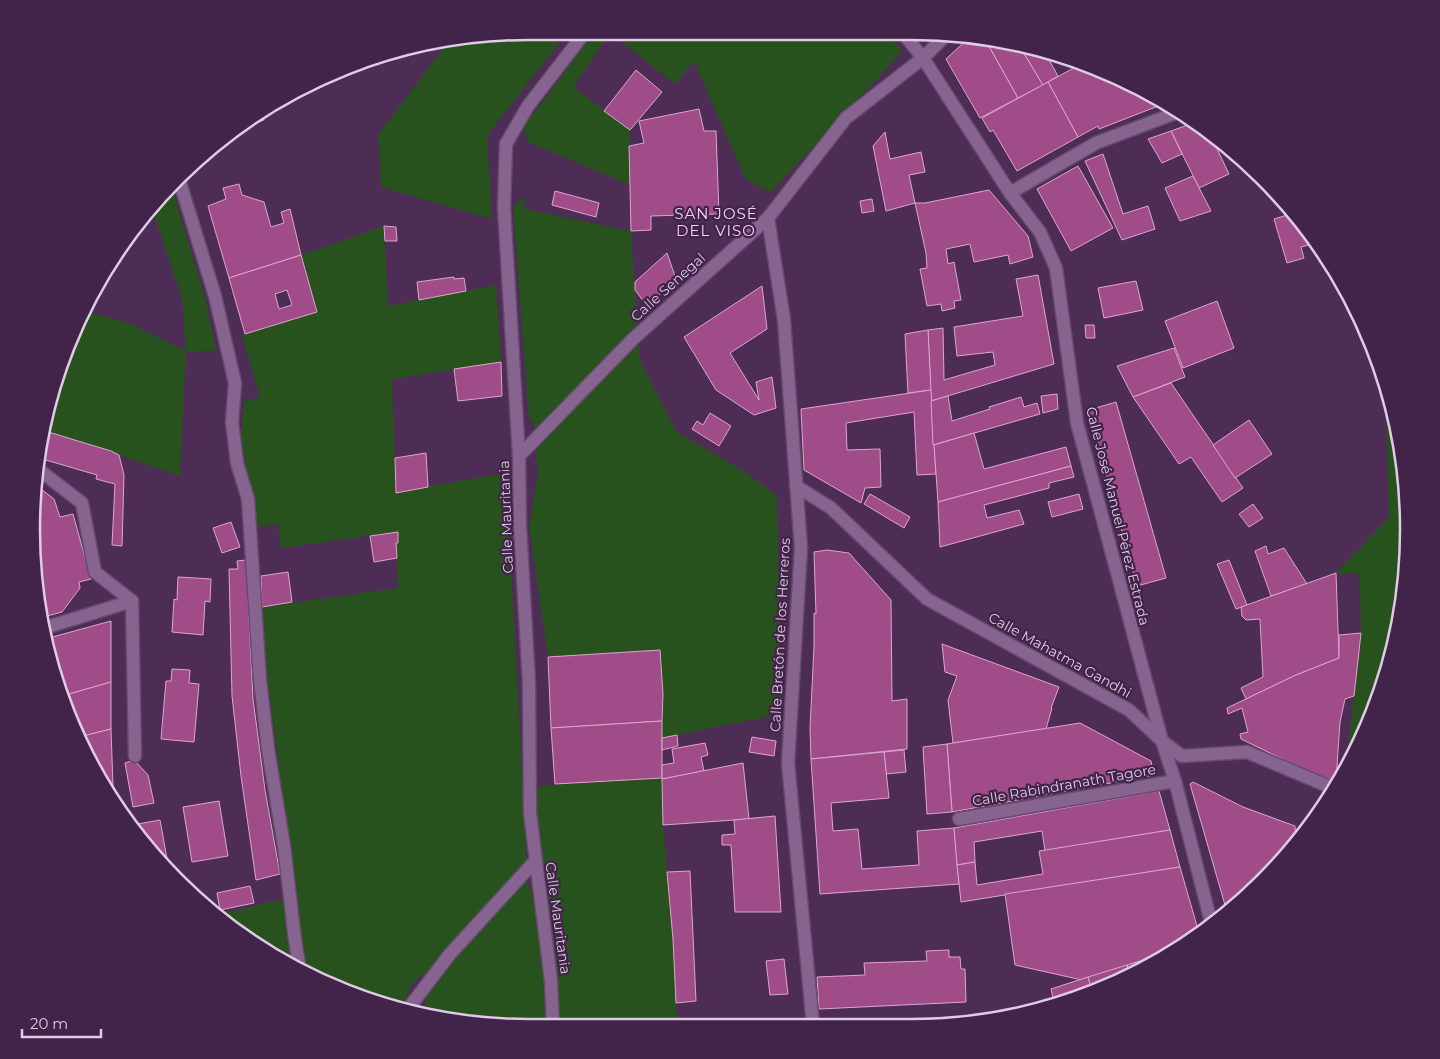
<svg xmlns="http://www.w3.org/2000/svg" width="1440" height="1059" viewBox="0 0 1440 1059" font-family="Montserrat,sans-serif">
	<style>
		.green { fill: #28521d }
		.building { fill: #a04c88; stroke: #dda7cb; fill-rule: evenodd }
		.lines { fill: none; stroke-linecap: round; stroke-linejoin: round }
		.lane-casing { stroke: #664a6c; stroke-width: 15 }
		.street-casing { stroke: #664a6c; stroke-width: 15 }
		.lane { stroke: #87648f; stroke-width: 12 }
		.street { stroke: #87648f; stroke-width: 12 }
		.labels { text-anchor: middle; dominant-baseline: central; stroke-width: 4.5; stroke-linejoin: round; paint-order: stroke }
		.street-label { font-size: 14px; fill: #dfcce4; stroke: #42234a }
		.neighbourhood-label { font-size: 15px; letter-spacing: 1px; fill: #f5cefe; stroke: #42234a }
		.rim { fill: none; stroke: #dfcce4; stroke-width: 2.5 }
	</style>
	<rect width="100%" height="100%" fill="#4d2d55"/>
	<g class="green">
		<path d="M529 31H569L487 135 492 219 381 187 378 135 448 42Z"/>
		<path d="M595 31H608L610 33 611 31 708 32 714 36 717 32H886L902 52 770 193 745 178 694 61 675 84 610 33 573 87 630 130V185L528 142 527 136 523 128Z"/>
		<path d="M171 185 204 294 216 350 186 352 180 476 119 455 111 451 42 430 82 310 128 323 186 351 182 299 152 208Z"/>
		<path d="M524 196 525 209 631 231 640 361 677 432 747 473 777 496 781 714 662 738 663 694 660 650 548 657 529 526 538 475 534 423 529 419 513 208Z"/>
		<path d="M384 226 388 306 496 285 501 362 392 379 396 492 506 473 528 885 535 898 546 994V1026L497 1027 421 1012 426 1002 424 972 409 988 404 1008 370 1001 305 972 299 939 297 897 265 664 262 607 398 588 396 543 398 542V532L281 548 278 524 256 527 241 436 244 401 260 397 242 335 317 312 301 255Z"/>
		<path d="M1385 383 1392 401 1408 497 1405 589 1398 592 1403 602 1382 690 1345 771 1361 633 1359 573H1336L1389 517Z"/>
		<path d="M662 778 663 825 673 939 677 1025 559 1026 556 968 546 885 535 820 537 786Z"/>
		<path d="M284 899 294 967 281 961 216 915Z"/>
	</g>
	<g class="building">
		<path d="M970 37 985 39 1018 98 980 118 946 59Z"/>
		<path d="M985 39 1019 45 1043 85 1018 98Z"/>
		<path d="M1019 45 1043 49 1058 76 1043 85Z"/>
		<path d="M1067 58 1081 64 1073 68Z"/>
		<path d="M1081 64 1131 83 1166 103 1099 129 1098 126 1078 137 1048 82Z"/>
		<path d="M636 70 662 92 630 130 604 111Z"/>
		<path d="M1048 82 1078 137 1017 171 993 130 990 132 982 118Z"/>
		<path d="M699 109 704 131H716L719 214 651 216V230L631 231 629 146 644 143 639 121Z"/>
		<path d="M261 112 264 120 243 127Z"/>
		<path d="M1196 122 1210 134 1229 174 1199 188 1171 131Z"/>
		<path d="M1171 131 1182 154 1162 163 1148 139Z"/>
		<path d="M885 132 890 159 921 152 925 172 909 175 915 203 886 211 873 146Z"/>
		<path d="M1103 154 1123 214 1148 206 1155 229 1122 240 1085 161Z"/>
		<path d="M1078 166 1113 228 1071 251 1037 189Z"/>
		<path d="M1193 176 1211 211 1180 221 1165 188Z"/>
		<path d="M239 184 242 195 264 202 271 227 284 223 281 212 290 209 301 255 229 278 208 206 226 199 223 188Z"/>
		<path d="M989 190 1028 236 1033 257 1010 264 1008 255 974 262 970 244 946 249 948 264 954 262 961 300 954 301 955 308 942 311 941 304 927 306 920 269 927 268 926 253 915 203H925Z"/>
		<path d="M555 191 599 203 596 217 552 205Z"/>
		<path d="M872 199 874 211 862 213 860 201Z"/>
		<path d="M1294 213 1306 226 1316 243 1301 247 1304 258 1287 263 1274 219Z"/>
		<path d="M384 226 396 227 397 241H385Z"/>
		<path d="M667 253 676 279 647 306 635 290V282Z"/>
		<path d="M301 255 317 312 245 334 229 278ZM287 290 292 305 279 309 275 294Z"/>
		<path d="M1038 275 1054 364 931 401 928 330 943 328 944 380 995 365 993 352 957 356 954 327 1023 316 1016 279Z"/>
		<path d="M454 277V279L464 278 466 291 419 300 417 282Z"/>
		<path d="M1136 281 1143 310 1104 318 1098 288Z"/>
		<path d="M762 286 767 329 730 353 759 400 756 382 772 377 776 408 754 415 716 390 684 337Z"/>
		<path d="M1217 301 1234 348 1183 368 1165 321Z"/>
		<path d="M1085 325H1094L1095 338H1086Z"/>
		<path d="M928 330 931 390 908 393 905 334Z"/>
		<path d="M1174 348 1185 377 1133 397 1117 366Z"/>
		<path d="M501 362 502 396 458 401 454 369Z"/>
		<path d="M1171 383 1243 488 1222 502 1191 457 1179 464 1133 397Z"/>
		<path d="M931 390 936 474 917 475 914 412 846 423 847 450 880 449 881 487 865 488 861 503 804 470 801 409Z"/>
		<path d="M1057 394 1058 409 1043 413 1041 396Z"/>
		<path d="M948 396 952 421 990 409 989 407 1021 397 1024 407 1037 403 1040 414 933 445 931 401Z"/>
		<path d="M1116 402 1166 578 1137 586 1089 410Z"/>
		<path d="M710 413 731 426 719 446 692 429 697 421 703 425Z"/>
		<path d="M1249 420 1272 454 1235 478 1213 445Z"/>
		<path d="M42 430 111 451 119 455 124 475 122 546 112 545 115 484 96 479 97 475 39 458Z"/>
		<path d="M974 433 984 469 1066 447 1071 466 938 502 934 445Z"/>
		<path d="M426 453 428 487 396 493 395 458Z"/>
		<path d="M1071 466 1074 477 1049 483V488L984 505 987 518 1019 510 1024 524 940 547 938 502Z"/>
		<path d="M37 486 54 499 60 517 73 514 91 579 79 582 80 588 62 612 40 618 32 562Z"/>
		<path d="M870 494 910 517 904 528 864 504Z"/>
		<path d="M1079 494 1083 509 1052 517 1048 502Z"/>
		<path d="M1253 504 1263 518 1249 527 1239 514Z"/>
		<path d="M231 522 240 547 222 553 213 528Z"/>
		<path d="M398 532V543H396L397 558 374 562 370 536Z"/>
		<path d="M1266 546 1268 554 1284 548 1307 584 1271 596 1255 551Z"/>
		<path d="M827 550 849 553 891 600 892 701 907 699V749L811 759 810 729 814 646V613L816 614 814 552Z"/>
		<path d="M246 560 253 699 265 790 280 874 256 880 241 776 232 696 229 569H238L237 561Z"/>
		<path d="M1229 560 1247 605 1236 609 1217 564Z"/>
		<path d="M288 572 292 602 262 607 261 576Z"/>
		<path d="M1336 573 1339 658 1296 675 1246 699 1241 688 1263 677 1260 619 1246 620 1242 616 1241 607Z"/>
		<path d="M178 577 211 579 210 602 205 601 203 635 172 632 174 599 177 600Z"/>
		<path d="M111 621V682L62 696 45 639Z"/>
		<path d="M1361 633 1354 696 1345 699 1340 722 1336 781 1309 772 1241 739 1240 734 1248 732 1242 708 1228 714 1227 708 1296 675 1339 658V635Z"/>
		<path d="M942 644 1059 687 1051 708H1052L1046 729 953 743 948 700 957 676 945 672Z"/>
		<path d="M660 650 663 694 662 721 551 728 548 657Z"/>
		<path d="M172 669 190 670 189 683 199 684 194 742 161 739 166 681H171Z"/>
		<path d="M111 682V729L79 737 69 720 62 696Z"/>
		<path d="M662 721V778L555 784 551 728Z"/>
		<path d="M1080 723 1151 761 1154 775 952 812 947 744Z"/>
		<path d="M111 729 113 786 108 788 79 737Z"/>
		<path d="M677 735 678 746 662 750V738Z"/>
		<path d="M752 737 776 741 774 756 749 752Z"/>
		<path d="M705 743 708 755 701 757 704 771 662 779V765L674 763 672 749Z"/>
		<path d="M947 744 952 812 927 814 923 747Z"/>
		<path d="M904 750 906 772 886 774 884 752Z"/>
		<path d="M884 752 889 798 831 803 833 831 858 829 862 869 919 865 917 831 954 828 959 884 820 894 811 759Z"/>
		<path d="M134 760 148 775 154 803 133 807 125 763Z"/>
		<path d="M743 763 749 819 663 825 662 779Z"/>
		<path d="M1193 782 1243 807 1295 826 1296 843 1285 858 1227 912 1190 784Z"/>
		<path d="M113 786 116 801 108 788Z"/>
		<path d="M1159 791 1170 830 1045 851 1042 831 974 842 975 862 957 865 954 828Z"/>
		<path d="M219 801 228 856 192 862 183 807Z"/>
		<path d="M775 816 781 912H735L731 845H722V835L735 834 734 820Z"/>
		<path d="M160 820 169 870 141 840 138 824Z"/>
		<path d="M1170 830 1180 867 961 902 957 865 975 862 977 885 1043 874 1039 851Z"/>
		<path d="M1180 867 1199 933 1166 953 1082 980 1015 965 1005 894Z"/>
		<path d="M690 871 696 1001 676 1003 673 939 667 872Z"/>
		<path d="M250 886 254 903 220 910 217 893Z"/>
		<path d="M949 950V957H960L961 969H965L966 1002 819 1009 817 977 865 975 864 963 927 961 926 951Z"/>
		<path d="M1150 958 1151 961 1129 974 1127 965Z"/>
		<path d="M784 959 788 994 770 995 766 961Z"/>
		<path d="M1127 965 1129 974 1101 990 1092 992 1088 977Z"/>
		<path d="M1088 977 1092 992 1054 1002 1051 989Z"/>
	</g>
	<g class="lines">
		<g class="lane-casing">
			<g id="lane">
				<path d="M1010 193 1096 143 1181 111"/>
				<path d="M235 383 232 422 237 463 248 499 260 680 268 749 284 846 295 940 300 970"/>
				<path d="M38 469 82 503 95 572 132 601"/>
				<path d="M132 601 135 756"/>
				<path d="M41 629 132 601"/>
				<path d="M1162 741 1182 756 1247 752 1335 789"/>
				<path d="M410 1009 411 1005 450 954 535 861"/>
			</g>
		</g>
		<g class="street-casing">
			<g id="street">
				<path d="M902 32 923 58 1010 193 1040 232 1056 268 1077 423 1162 741 1175 781 1212 926"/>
				<path d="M178 176 215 296 235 383"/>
				<path d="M768 218 784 320 801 548 788 763 813 1025"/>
				<path d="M519 456 633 339 768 218 846 118 923 58 948 33"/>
				<path d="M796 486 831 508 927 599 1129 710 1162 741"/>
				<path d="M959 819 1175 781"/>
				<path d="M553 1026 551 981 530 813 529 683 520 526 519 456 504 208 506 144 528 106 586 31"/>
			</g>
		</g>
		<use href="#lane" class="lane"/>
		<use href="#street" class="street"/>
	</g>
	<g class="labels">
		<g class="street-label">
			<text transform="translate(668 287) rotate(-42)">Calle Senegal</text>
			<text transform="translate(1118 516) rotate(76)">Calle José Manuel Pérez Estrada</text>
			<text transform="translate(506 517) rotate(-92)">Calle Mauritania</text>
			<text transform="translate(780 635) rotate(-87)">Calle Bretón de los Herreros</text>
			<text transform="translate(1060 655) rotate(29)">Calle Mahatma Gandhi</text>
			<text transform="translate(1064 785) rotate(-10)">Calle Rabindranath Tagore</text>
			<text transform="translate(558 918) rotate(82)">Calle Mauritania</text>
		</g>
		<g class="neighbourhood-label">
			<text x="716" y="213">SAN JOSÉ<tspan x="716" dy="17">DEL VISO</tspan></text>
		</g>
	</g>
	<path d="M0 0H1440V1059H0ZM529 40H911A489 489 0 0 1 1400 529V530A489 489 0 0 1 911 1019H529A489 489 0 0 1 40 530V529A489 489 0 0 1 529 40Z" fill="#42234a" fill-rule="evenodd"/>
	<path class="rim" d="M529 40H911A489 489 0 0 1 1400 529V530A489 489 0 0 1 911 1019H529A489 489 0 0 1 40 530V529A489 489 0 0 1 529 40Z"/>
	<path d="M22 1029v8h79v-8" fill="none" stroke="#dfcce4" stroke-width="2.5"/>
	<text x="30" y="1029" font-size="15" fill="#dfcce4" stroke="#42234a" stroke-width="4" paint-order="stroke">20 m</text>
</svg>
